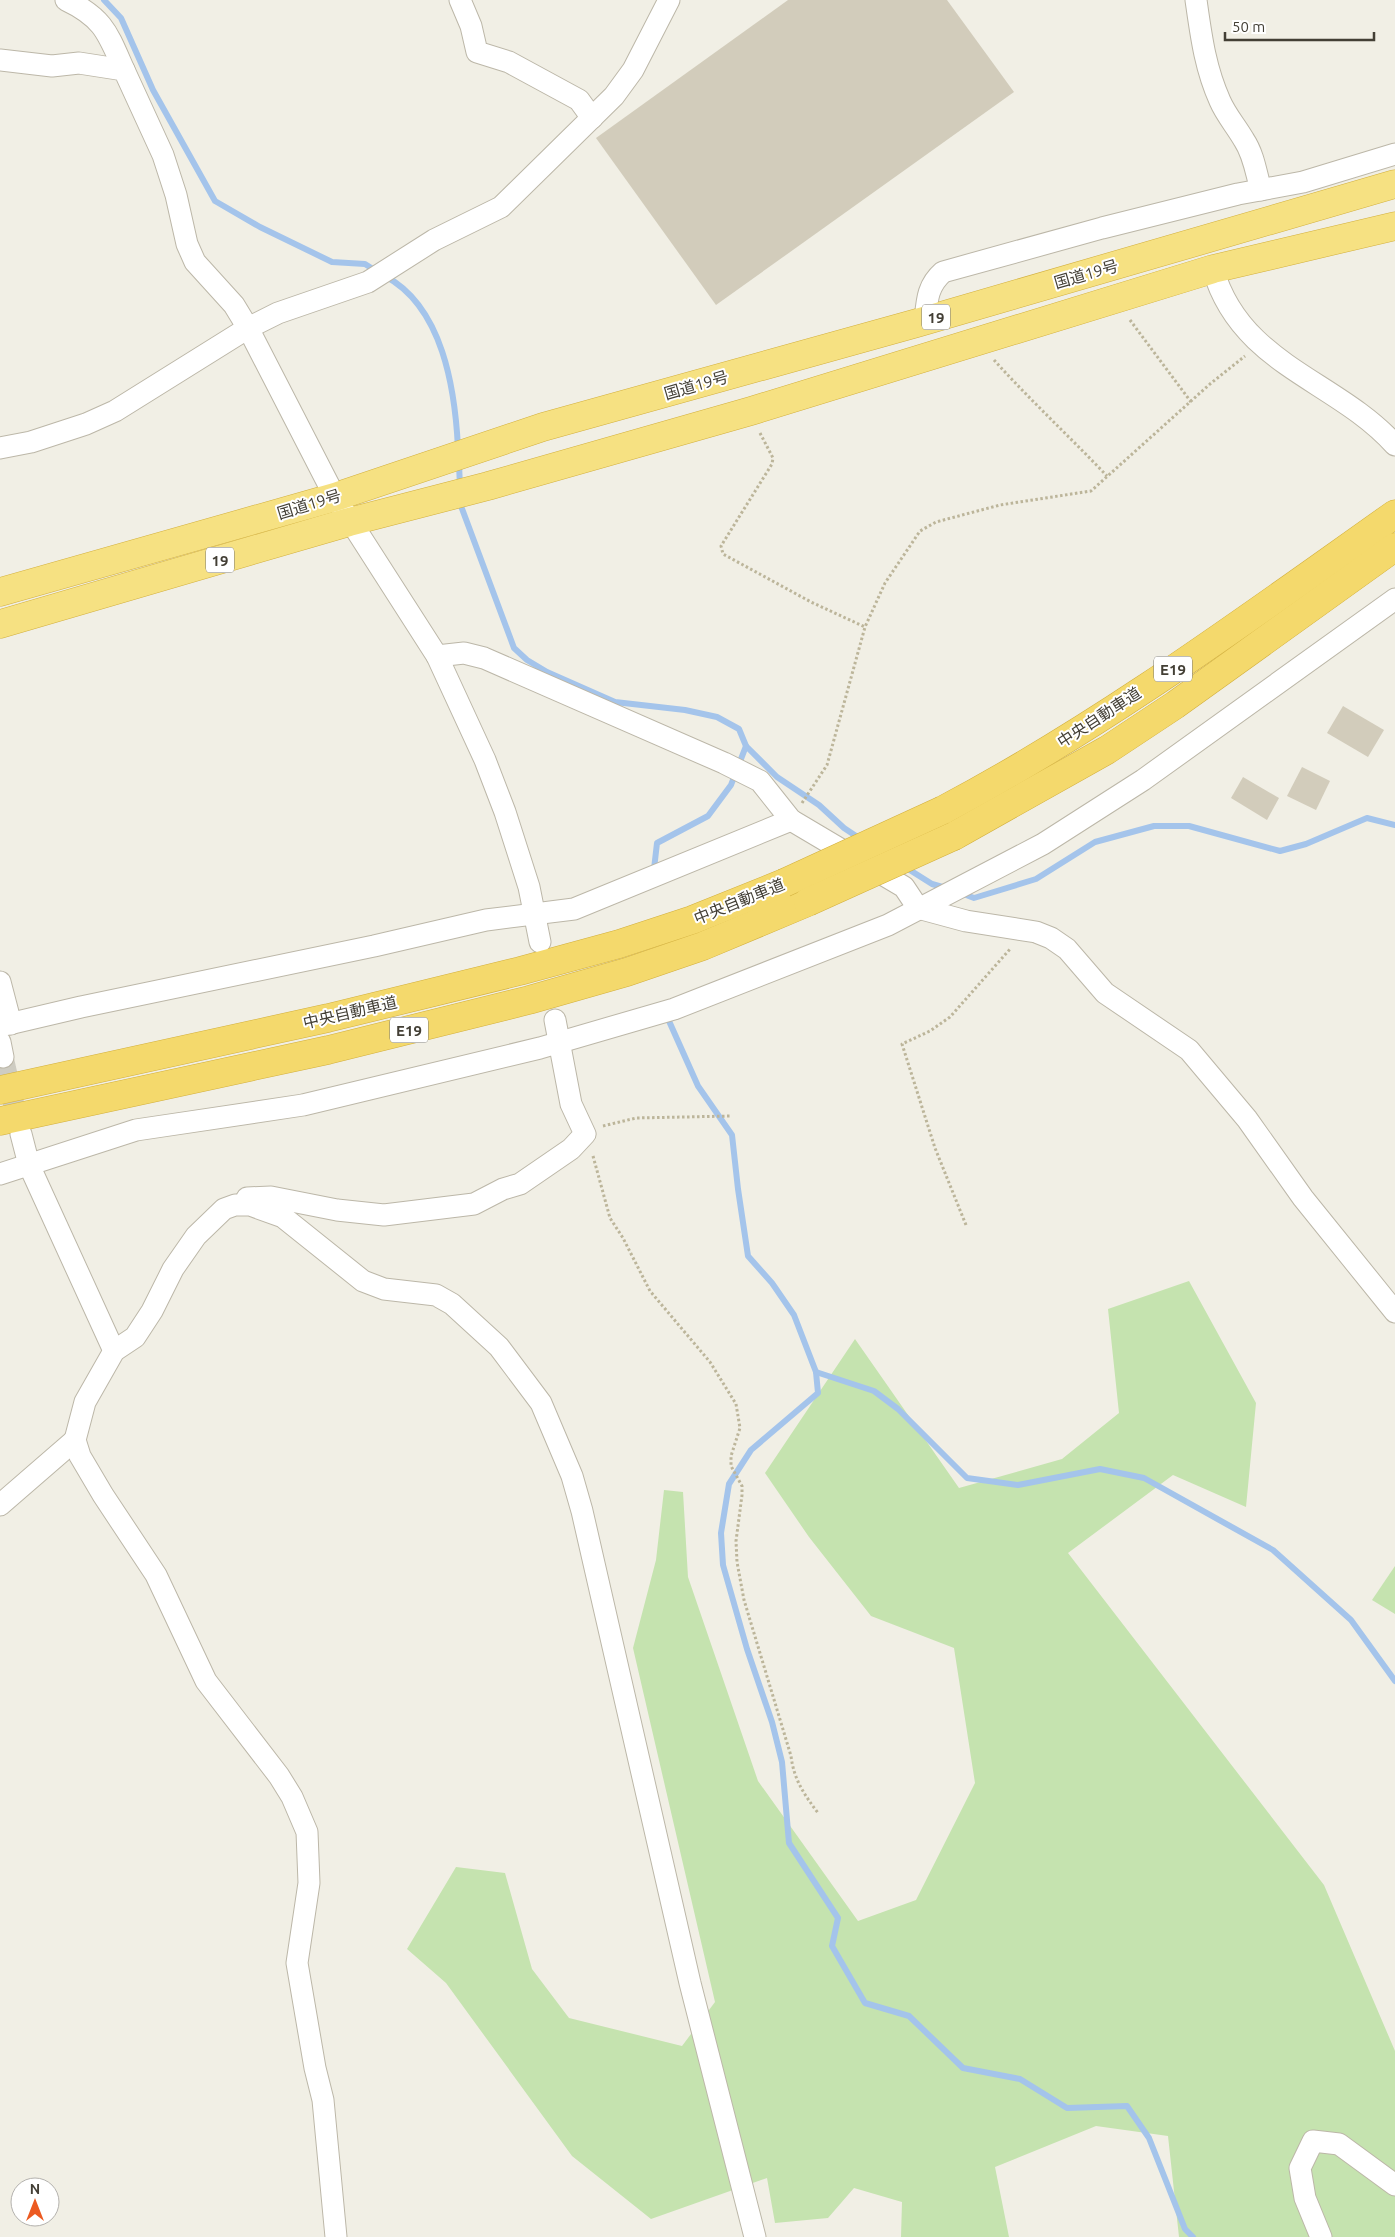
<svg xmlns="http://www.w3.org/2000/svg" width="1395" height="2237" viewBox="0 0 1395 2237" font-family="Ubuntu,'Noto Sans JP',sans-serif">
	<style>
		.green { fill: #c5e3af }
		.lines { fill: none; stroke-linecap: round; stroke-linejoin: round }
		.stream { stroke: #a4c4eb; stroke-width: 6 }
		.building { fill: #d2ccbb }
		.minor-tunnel { stroke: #ceccc2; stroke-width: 21; stroke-dasharray: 21 11; stroke-linecap: butt }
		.minor-casing { stroke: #bcb7a8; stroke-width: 23 }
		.trunk-casing { stroke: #d2af3d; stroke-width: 29 }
		.motorway-casing { stroke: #d2af3d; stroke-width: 29 }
		.path { stroke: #bcb59a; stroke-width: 3; stroke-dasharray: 2.5 2.5; stroke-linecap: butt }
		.minor { stroke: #fff; stroke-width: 21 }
		.trunk { stroke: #f6e182; stroke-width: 28 }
		.motorway { stroke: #f4d96c; stroke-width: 28 }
		.motorway-bridge-casing { stroke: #d2af3d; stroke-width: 29; stroke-linecap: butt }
		.motorway-bridge { stroke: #f4d96c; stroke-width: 28 }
		.labels { text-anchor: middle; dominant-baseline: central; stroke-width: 4; stroke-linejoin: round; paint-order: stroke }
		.shield { fill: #fff; stroke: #7b7972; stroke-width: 1 }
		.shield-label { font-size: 15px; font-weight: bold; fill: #433f35 }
		.street-label { font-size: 16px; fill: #433f35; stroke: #fff }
	</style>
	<rect width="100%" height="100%" fill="#f1efe5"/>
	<g class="green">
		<path d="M1189 1281 1256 1403 1246 1507 1173 1475 1068 1553 1324 1885 1395 2051V2237H1179L1168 2136 1096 2126 995 2167 1009 2237H901L902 2202 854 2188 828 2218 775 2223 767 2178 651 2219 572 2156 446 1983 407 1949 456 1867 505 1873 532 1969 569 2018 682 2046 715 2002 633 1648 656 1560 664 1490 683 1492 688 1577 758 1781 858 1921 916 1900 975 1783 954 1648 871 1616 809 1537 765 1473 855 1339 959 1488 1062 1459 1119 1413 1108 1309Z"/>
		<path d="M1395 1566V1614L1372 1600Z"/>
	</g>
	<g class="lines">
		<g class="stream">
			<path d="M104 0 121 18 153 90 215 201 260 227 332 262 365 264 376 271"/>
			<path d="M385 276C443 307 455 389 458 448"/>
			<path d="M459 463 460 488"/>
			<path d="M461 500V506L514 648 527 660 547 672 615 702 685 710 717 717 739 729 746 746 777 777 819 805 844 828 862 840"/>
			<path d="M905 867 932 884 946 888"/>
			<path d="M654 869 657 843 708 816 731 785 746 746"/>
			<path d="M961 893 974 898 1036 879 1095 842 1154 826H1189L1280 851 1306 844 1367 818 1395 825"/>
			<path d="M669 1021 698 1086 732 1135 738 1189 748 1256 772 1283 794 1315 816 1372 818 1393 751 1450 729 1484 721 1533 723 1565 747 1649 772 1722 782 1762 789 1843 838 1918 832 1946 865 2003 909 2016 963 2068 1020 2079 1067 2108 1127 2106 1149 2138 1185 2229 1193 2237"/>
			<path d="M816 1372 874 1391 898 1409 967 1478 1018 1485 1100 1469 1144 1478 1273 1550 1351 1620 1395 1681"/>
		</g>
	</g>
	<g class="building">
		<path d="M788 0H947L1014 92 716 305 596 138Z"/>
		<path d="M1343 706 1384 730 1368 757 1327 733Z"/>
		<path d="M1302 767 1330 781 1316 810 1287 796Z"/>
		<path d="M1243 777 1279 798 1267 820 1231 798Z"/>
	</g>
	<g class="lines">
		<path class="minor-tunnel" d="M3 1057 20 1132"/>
		<g class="minor-casing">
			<g id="minor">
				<path d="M66 0C104 18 108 34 124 70"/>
				<path d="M460 0 471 26 477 52 509 62 579 100 592 118"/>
				<path d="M1196 0C1201 35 1205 68 1220 101 1226 115 1236 126 1244 140 1254 155 1256 173 1261 190"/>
				<path d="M0 60 52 66 79 63 124 70 163 155 176 195 187 244 195 262 234 305 248 328 335 497 437 656 485 760 505 812 529 887 540 942"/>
				<path d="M1213 269C1240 365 1337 380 1395 445"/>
				<path d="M925 321C927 301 927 286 943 272L1102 228 1238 194 1303 182 1395 154"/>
				<path d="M0 448 31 442 86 424 115 411 248 328 278 313 368 282 434 240 501 207 614 96 633 70 669 0"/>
				<path d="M437 656 464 653 484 658 724 763 760 781 791 820 904 887 918 908 966 921 1036 932 1051 938 1067 949 1105 993 1189 1050 1247 1119 1303 1198 1395 1312"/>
				<path d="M0 982 11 1024"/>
				<path d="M0 1026 81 1007 374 946 486 920 574 909 791 820"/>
				<path d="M0 1042 3 1057"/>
				<path d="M21 1134 29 1165 114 1351"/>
				<path d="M0 1174 136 1130 303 1105 540 1048 674 1009 888 925 1043 844 1143 780 1395 599"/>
				<path d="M247 1198 271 1197 337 1210 384 1215 474 1204 503 1189 520 1184 571 1149 585 1134 571 1104 555 1020"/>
				<path d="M0 1505 75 1440"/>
				<path d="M336 2237 323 2100 315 2068 297 1963 309 1883 307 1832 292 1797 279 1776 206 1681 156 1575 103 1495 80 1456 75 1440 85 1402 114 1351 135 1337 152 1311 173 1269 196 1236 224 1209 235 1205H250L283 1217 363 1281 384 1289 436 1295 452 1304 499 1347 541 1403 572 1476 582 1511 690 1983 755 2237"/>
				<path d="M1321 2237 1305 2198 1300 2168 1313 2141 1339 2144 1395 2185"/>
			</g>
		</g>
		<g class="trunk-casing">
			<g id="trunk">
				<path d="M0 592 335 497 543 427 917 323 1395 184"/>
				<path d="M0 624 349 522 488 486 751 411 1213 269 1395 226"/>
			</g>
		</g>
		<g class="motorway-casing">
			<g id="motorway">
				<path d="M943 810C1102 726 1248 618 1395 514"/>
				<path d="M954 836 1107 750 1175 705 1395 547"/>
				<path d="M0 1090 328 1018 520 971 619 944 692 920 784 883"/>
				<path d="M0 1121 328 1050 529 1000 627 972 703 946 808 902"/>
			</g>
		</g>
		<g class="path">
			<path d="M1130 320 1191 402"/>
			<path d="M994 360C1030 400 1069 436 1107 476"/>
			<path d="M760 433 773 458 772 464 721 546 723 554 811 602 865 627"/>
			<path d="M802 803 827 765 865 627 885 583 920 531 936 522 1000 505 1091 491 1210 384 1245 356"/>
			<path d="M603 1126 636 1118 732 1116"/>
			<path d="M593 1156 610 1218 623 1238 650 1291 710 1362 736 1404 740 1428 731 1456V1466L742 1486V1495L736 1541 737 1562 744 1600 791 1756C794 1780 804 1794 818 1813"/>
			<path d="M966 1225 935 1148 902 1044 930 1031 950 1017 1011 948"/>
		</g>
		<use href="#minor" class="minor"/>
		<use href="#trunk" class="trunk"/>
		<use href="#motorway" class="motorway"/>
		<g class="motorway-bridge-casing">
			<g id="motorway-bridge">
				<path d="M784 883 943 810"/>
				<path d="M808 902 954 836"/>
			</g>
		</g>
		<use href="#motorway-bridge" class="motorway-bridge"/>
	</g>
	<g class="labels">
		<g class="shield">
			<rect x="922" y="304.5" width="28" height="25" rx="4"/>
			<rect x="206" y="547.5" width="28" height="25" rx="4"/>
			<rect x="1154" y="656.5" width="38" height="25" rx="4"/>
			<rect x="390" y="1017.5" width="38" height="25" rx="4"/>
		</g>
		<g class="shield-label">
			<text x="936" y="317">19</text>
			<text x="220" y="560">19</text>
			<text x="1173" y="669">E19</text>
			<text x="409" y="1030">E19</text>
		</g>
		<g class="street-label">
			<text transform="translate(1086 274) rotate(-16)">国道19号</text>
			<text transform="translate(696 385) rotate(-16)">国道19号</text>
			<text transform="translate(309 504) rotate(-17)">国道19号</text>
			<text transform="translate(1099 717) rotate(-33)">中央自動車道</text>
			<text transform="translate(739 901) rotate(-22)">中央自動車道</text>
			<text transform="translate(350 1012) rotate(-13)">中央自動車道</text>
		</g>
	</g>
	<g transform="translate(35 2202)"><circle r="24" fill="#ffffff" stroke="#b4b2ae"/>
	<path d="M0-4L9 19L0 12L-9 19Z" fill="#ec5a21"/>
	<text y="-8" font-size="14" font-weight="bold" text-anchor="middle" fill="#433f35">N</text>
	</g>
	<path d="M1225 32v8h149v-8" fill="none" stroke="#433f35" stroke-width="2.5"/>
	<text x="1232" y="32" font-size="15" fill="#433f35" stroke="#ffffff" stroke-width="4" paint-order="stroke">50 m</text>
</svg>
